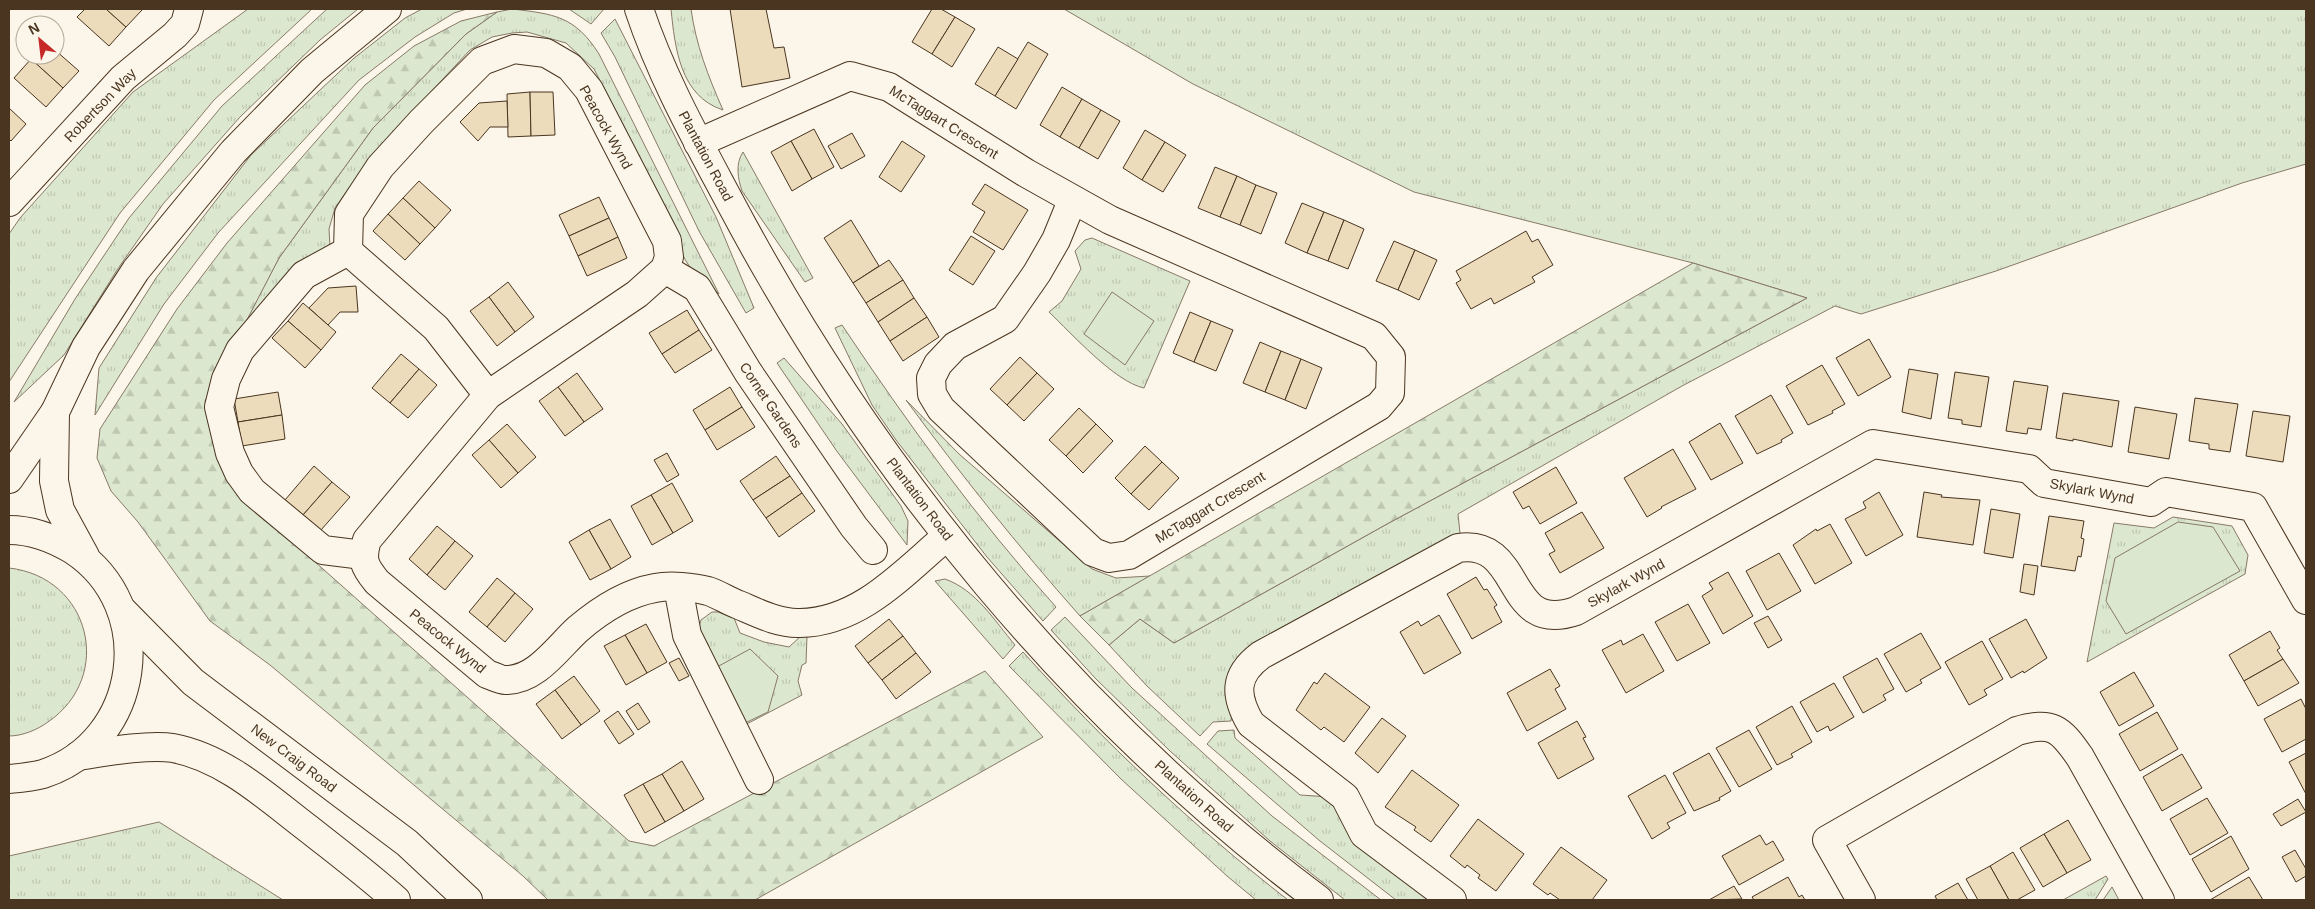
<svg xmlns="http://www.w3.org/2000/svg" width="2315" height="909" viewBox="0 0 2315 909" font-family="Arial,sans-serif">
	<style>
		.grass { fill: url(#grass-tufts); stroke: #887966 }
		.forest { fill: url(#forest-firs); stroke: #887966 }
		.green { fill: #dce7d0; stroke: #887966 }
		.building { fill: #ecdcbc; stroke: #4a3520 }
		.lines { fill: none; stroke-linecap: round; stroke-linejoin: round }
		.street-casing { stroke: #4a3520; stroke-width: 30 }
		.secondary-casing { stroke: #4a3520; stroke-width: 30 }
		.street { stroke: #fbf6e9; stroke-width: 28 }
		.secondary { stroke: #fbf6e9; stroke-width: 28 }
		.labels { text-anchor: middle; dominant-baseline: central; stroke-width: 4; stroke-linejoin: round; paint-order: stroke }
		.street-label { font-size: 14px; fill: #4a3520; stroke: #fbf6e9 }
	</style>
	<defs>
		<pattern id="grass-tufts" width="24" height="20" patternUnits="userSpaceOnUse" patternTransform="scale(1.25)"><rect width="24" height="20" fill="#dce7d0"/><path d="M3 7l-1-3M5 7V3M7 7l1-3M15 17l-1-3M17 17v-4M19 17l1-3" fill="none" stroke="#bec7b2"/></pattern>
		<pattern id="forest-firs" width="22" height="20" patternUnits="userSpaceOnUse" patternTransform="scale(1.25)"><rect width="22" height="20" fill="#dce7d0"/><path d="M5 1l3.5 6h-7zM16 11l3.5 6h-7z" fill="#bec7b2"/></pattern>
	</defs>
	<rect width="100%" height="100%" fill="#fbf6e9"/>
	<g class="grass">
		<path d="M248 9H312L214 100 120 213 9 382V234L20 218 133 92Z"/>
		<path d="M327 9H358L320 40 240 117 163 204 117 270 64 355 14 402 75 299 129 218 222 106Z"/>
		<path d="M422 9H467L454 13 415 37 359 80 218 233 164 304 95 415 99 368 156 278 251 155 353 59 405 18Z"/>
		<path d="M512 9C554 14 575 16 599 54L719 294C705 282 689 271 682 253 679 246 679 237 677 229L594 69 566 43 527 32 512 33 492 37 470 50 372 155 335 208 329 229 330 247 236 339 279 258 373 128 466 34 497 12Z"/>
		<path d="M569 9H604L591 24Z"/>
		<path d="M671 9H691C696 45 708 76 723 110 680 96 675 48 671 9Z"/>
		<path d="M1064 9H2306V164L2242 183 1996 271 1861 314 1835 306 1682 386 1458 514 1460 533 1373 578 1370 589 1332 610 1318 608 1250 645 1238 659 1231 721 1213 722 1200 736 1147 686 1109 645 1140 619 1174 643 1387 524 1807 298 1693 263 1414 192 1193 84Z"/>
		<path d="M615 19 716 217 754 308 746 313 699 231 615 57 601 33Z"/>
		<path d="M743 152 813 278 805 282 742 191C738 179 735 164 743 152Z"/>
		<path d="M1092 238 1190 281 1144 388C1115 382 1071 333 1049 312L1062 301 1081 269 1075 251 1085 240Z"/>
		<path d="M842 325C908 424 977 519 1056 607L1043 621 987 557 896 440 872 405 835 328Z"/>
		<path d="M784 358 842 424 901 506 908 521 907 545 836 450 777 363Z"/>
		<path d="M906 400 959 454 1092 569 1116 578 1150 576 1080 616C1018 546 961 475 906 400Z"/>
		<path d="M2173 517 2232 526 2248 555 2245 574 2087 662 2114 523 2154 528Z"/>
		<path d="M9 568C90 577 115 676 48 722 37 730 22 736 9 736Z"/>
		<path d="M945 579C976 590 994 620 1015 645L1003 659 935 581Z"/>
		<path d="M712 612H718L734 618 740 633 764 642 789 647 801 636H807L806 663 802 665 798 681 802 695 743 726 698 630 701 620Z"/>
		<path d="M1065 617 1132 688 1272 816 1381 900H1345L1270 841 1170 751 1096 679 1051 630Z"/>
		<path d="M1023 652C1104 742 1193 826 1288 900H1256L1227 876 1121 779 1009 666Z"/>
		<path d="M1234 730 1235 738 1300 795 1330 797 1437 900H1396L1320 841 1207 744 1218 731Z"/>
		<path d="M159 822 283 900H9V856Z"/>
		<path d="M2106 876 2108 879 2095 900H2063Z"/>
		<path d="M2112 887 2119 900H2103Z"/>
	</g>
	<g class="forest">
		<path d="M497 12 466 34 373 128 279 258 205 401 220 459 251 505 629 841 654 846 985 671 1043 737 755 900H548L523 876 270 665 210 621 138 522 111 491 97 458 100 429 177 309 227 243 365 85 414 46 461 21Z"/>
		<path d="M1693 263 1807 298 1387 524 1174 643 1140 619 1109 645 1080 616Z"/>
	</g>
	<g class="green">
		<path d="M1112 292 1154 321 1125 365 1084 334Z"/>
		<path d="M2178 522 2213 527 2240 571 2126 634 2106 601 2115 558Z"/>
		<path d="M750 649 778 676 768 712 745 723 717 667Z"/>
	</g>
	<g class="building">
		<path d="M85 9H106L126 27 109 46 77 17Z"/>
		<path d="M106 9H140L142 10 126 27Z"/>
		<path d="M730 9H766L774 48 784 47 790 78 742 87Z"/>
		<path d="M932 9H941L955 17 932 54 912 42Z"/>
		<path d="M955 17 975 29 952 67 932 54Z"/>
		<path d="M1028 42 1048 54 1016 109 995 96Z"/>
		<path d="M998 47 1018 59 995 96 975 84Z"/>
		<path d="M55 50 79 71 63 88 31 59 35 55H55Z"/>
		<path d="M31 59 63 88 46 107 14 78Z"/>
		<path d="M1062 87 1082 99 1060 137 1040 125Z"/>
		<path d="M530 92 531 136 508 137 507 94Z"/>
		<path d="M530 92H553L555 135 531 136Z"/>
		<path d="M1082 99 1101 110 1079 148 1060 137Z"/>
		<path d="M507 101 508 127H490L478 141 460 122 479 103Z"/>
		<path d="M9 108 26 124 11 141 9 139Z"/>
		<path d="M1101 110 1120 121 1098 159 1079 148Z"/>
		<path d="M814 129 834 167 812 179 791 141Z"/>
		<path d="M1145 130 1165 142 1142 180 1123 168Z"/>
		<path d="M852 133 865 156 841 169 828 146Z"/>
		<path d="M791 141 812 179 792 191 771 152Z"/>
		<path d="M902 141 925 156 901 192 879 177Z"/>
		<path d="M1165 142 1186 155 1163 192 1142 180Z"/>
		<path d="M1215 167 1237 176 1220 217 1198 208Z"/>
		<path d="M1237 176 1256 185 1240 225 1220 217Z"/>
		<path d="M419 181 451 210 435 228 403 198Z"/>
		<path d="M985 184 1028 210 1003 250 973 232 985 212 972 204Z"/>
		<path d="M1256 185 1277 193 1261 234 1240 225Z"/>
		<path d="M599 197 609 218 569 236 559 215Z"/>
		<path d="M403 198 435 228 420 244 388 214Z"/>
		<path d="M1302 203 1324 212 1307 253 1285 243Z"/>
		<path d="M1324 212 1344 220 1328 261 1307 253Z"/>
		<path d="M388 214 420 244 405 260 373 231Z"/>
		<path d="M609 218 618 237 578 256 569 236Z"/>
		<path d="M851 220 879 266 853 283 824 238Z"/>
		<path d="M1344 220 1364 229 1348 269 1328 261Z"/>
		<path d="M1526 231 1532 242 1538 239 1553 265 1532 277 1535 282 1494 304 1491 298 1471 309 1456 283 1461 280 1456 271Z"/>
		<path d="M971 236 995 251 973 285 949 270Z"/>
		<path d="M618 237 627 258 587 276 578 256Z"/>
		<path d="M1394 241 1415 250 1398 290 1376 281Z"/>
		<path d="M1415 250 1437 260 1419 300 1398 290Z"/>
		<path d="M889 260 903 280 866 303 853 283Z"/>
		<path d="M903 280 914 298 878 322 866 303Z"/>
		<path d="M508 282 534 317 515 332 489 297Z"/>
		<path d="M356 286 358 312H340L328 325 309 308 328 288Z"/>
		<path d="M489 297 515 332 497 346 470 311Z"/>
		<path d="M914 298 927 317 890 341 878 322Z"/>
		<path d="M303 303 336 332 321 350 288 321Z"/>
		<path d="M687 310 699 330 662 354 649 333Z"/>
		<path d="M1190 312 1211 321 1194 362 1173 353Z"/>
		<path d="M927 317 939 337 903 361 890 341Z"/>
		<path d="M288 321 321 350 305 368 272 338Z"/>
		<path d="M1211 321 1233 330 1216 371 1194 362Z"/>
		<path d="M699 330 712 350 675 373 662 354Z"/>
		<path d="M1869 339 1891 377 1858 396 1836 358Z"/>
		<path d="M1260 342 1281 351 1265 392 1243 383Z"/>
		<path d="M1281 351 1301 359 1285 400 1265 392Z"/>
		<path d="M401 354 419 369 390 403 372 388Z"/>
		<path d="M1020 357 1037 373 1007 405 990 389Z"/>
		<path d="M1301 359 1322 368 1306 409 1285 400Z"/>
		<path d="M1822 365 1845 404 1832 411 1833 413 1808 425 1786 386Z"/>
		<path d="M419 369 437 385 408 418 390 403Z"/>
		<path d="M1909 369 1938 374 1931 419 1902 412Z"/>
		<path d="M1955 372 1989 377 1981 427 1962 424V420L1948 418Z"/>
		<path d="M577 373 603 409 584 422 558 387Z"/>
		<path d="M1037 373 1054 389 1024 421 1007 405Z"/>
		<path d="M2014 381 2048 386 2041 430 2028 428 2027 434 2006 431Z"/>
		<path d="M558 387 584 422 565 436 539 401Z"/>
		<path d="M730 387 742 407 705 430 693 410Z"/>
		<path d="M278 392 282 415 238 422 234 399Z"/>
		<path d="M2063 393 2119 401 2112 447 2073 439V441L2056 438Z"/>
		<path d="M1771 395 1793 433 1781 440 1782 442 1757 454 1735 416Z"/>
		<path d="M2195 398 2238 404 2230 452 2209 449V444L2189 441Z"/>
		<path d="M742 407 755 427 717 450 705 430Z"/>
		<path d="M2135 407 2177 414 2169 459 2128 452Z"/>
		<path d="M1079 408 1096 424 1066 456 1049 440Z"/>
		<path d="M2253 411 2290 416 2283 462 2246 456Z"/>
		<path d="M282 415 285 439 242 446 238 422Z"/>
		<path d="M1720 423 1743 463 1711 480 1689 442Z"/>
		<path d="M507 424 536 457 518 473 489 440Z"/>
		<path d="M1096 424 1113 441 1083 473 1066 456Z"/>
		<path d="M489 440 518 473 501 488 472 455Z"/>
		<path d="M1145 446 1162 462 1131 494 1115 478Z"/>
		<path d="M1673 449 1696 489 1661 507 1662 508 1647 517 1624 478Z"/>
		<path d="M667 453 679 475 667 482 654 460Z"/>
		<path d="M776 456 790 476 753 500 740 481Z"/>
		<path d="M1162 462 1179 478 1149 510 1131 494Z"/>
		<path d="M314 466 332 482 303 515 285 500Z"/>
		<path d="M1556 467 1577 503 1540 524 1529 506 1523 509 1513 492Z"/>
		<path d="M790 476 802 493 766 518 753 500Z"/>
		<path d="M332 482 350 497 321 530 303 515Z"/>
		<path d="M672 483 693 521 673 533 651 495Z"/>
		<path d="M1879 492 1903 535 1866 556 1845 519 1866 508 1863 502Z"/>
		<path d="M1924 492 1942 495 1941 497 1980 500 1973 545 1917 537Z"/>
		<path d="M802 493 815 511 779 537 766 518Z"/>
		<path d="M651 495 673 533 652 545 631 506Z"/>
		<path d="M1991 509 2020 514 2013 558 1984 553Z"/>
		<path d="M1582 512 1604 548 1560 573 1549 554 1555 551 1545 533Z"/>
		<path d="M2049 516 2084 521 2081 538 2084 539 2081 557 2078 556 2075 571 2041 566Z"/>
		<path d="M610 519 631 557 611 569 589 530Z"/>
		<path d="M1830 524 1852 563 1815 584 1793 545 1816 529 1817 531Z"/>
		<path d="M437 526 455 541 427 575 409 559Z"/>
		<path d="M589 530 611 569 590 580 569 542Z"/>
		<path d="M455 541 473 556 445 590 427 575Z"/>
		<path d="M1779 553 1801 591 1767 610 1746 571Z"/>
		<path d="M2024 564 2038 566 2034 595 2020 592Z"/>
		<path d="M1728 572 1753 616 1723 634 1702 596 1713 589 1709 583Z"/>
		<path d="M1476 577 1484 590 1487 589 1497 605 1494 607 1502 622 1472 639 1447 594Z"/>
		<path d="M497 578 515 593 487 627 469 612Z"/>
		<path d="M515 593 533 609 505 642 487 627Z"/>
		<path d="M1688 604 1710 643 1677 661 1655 622Z"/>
		<path d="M1439 615 1461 653 1424 674 1400 632 1418 621 1421 626Z"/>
		<path d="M1768 616 1782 640 1768 648 1754 623Z"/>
		<path d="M889 619 903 636 868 663 855 646Z"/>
		<path d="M2026 619 2047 658 2024 673 2023 671 2011 678 1989 639Z"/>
		<path d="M646 624 667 662 647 673 625 635Z"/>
		<path d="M2270 631 2280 648 2277 650 2283 659 2244 681 2229 655Z"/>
		<path d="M1921 633 1941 668 1920 680 1922 683 1906 692 1884 654Z"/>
		<path d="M1643 634 1664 671 1626 693 1602 650 1621 640 1623 645Z"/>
		<path d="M625 635 647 673 626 685 604 646Z"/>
		<path d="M903 636 916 653 882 680 868 663Z"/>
		<path d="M1982 641 2003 679 1984 690 1987 695 1969 705 1945 662Z"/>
		<path d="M916 653 931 672 896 699 882 680Z"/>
		<path d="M679 658 689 676 679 681 669 663Z"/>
		<path d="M1877 658 1894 689 1883 695 1886 700 1863 713 1843 677Z"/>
		<path d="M2283 659 2299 683 2258 706 2244 681Z"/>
		<path d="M1550 669 1560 686 1555 689 1566 709 1527 731 1507 693Z"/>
		<path d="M2134 672 2154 706 2119 726 2100 692Z"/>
		<path d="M1325 673 1370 707 1344 742 1324 727 1321 730 1296 710 1314 682 1317 684Z"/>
		<path d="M574 676 600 711 581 725 555 690Z"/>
		<path d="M1834 683 1854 717 1830 731 1828 726 1817 732 1800 702Z"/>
		<path d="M555 690 581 725 562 739 536 704Z"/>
		<path d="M2301 699 2306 709V739L2282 752 2264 719Z"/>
		<path d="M638 703 650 722 638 730 626 711Z"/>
		<path d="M1792 706 1812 742 1791 754 1793 757 1777 765 1756 727Z"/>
		<path d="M618 711 634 734 619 744 604 721Z"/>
		<path d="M2157 712 2178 749 2140 771 2119 734Z"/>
		<path d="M1382 718 1406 736 1378 773 1355 753Z"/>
		<path d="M1577 721 1586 737 1583 738 1594 759 1558 779 1538 743Z"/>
		<path d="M1749 730 1772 769 1739 787 1716 748Z"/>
		<path d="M1709 753 1731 791 1719 798 1720 800 1694 811 1673 773Z"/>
		<path d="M2306 753V794L2289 762Z"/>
		<path d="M2182 754 2202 788 2162 811 2143 777Z"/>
		<path d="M682 761 704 799 684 811 662 774Z"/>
		<path d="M1412 770 1459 805 1431 842 1414 830 1416 827 1385 807Z"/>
		<path d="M662 774 684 811 665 822 643 784Z"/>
		<path d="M1665 775 1686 813 1667 823 1670 828 1652 839 1628 796Z"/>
		<path d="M643 784 665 822 645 833 624 795Z"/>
		<path d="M2207 798 2228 833 2190 855 2170 819Z"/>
		<path d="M2298 799 2306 812 2281 826 2273 814Z"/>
		<path d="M1478 819 1524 854 1496 891 1478 878 1480 875 1467 865 1465 868 1450 856Z"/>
		<path d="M2068 820 2091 860 2067 873 2044 834Z"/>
		<path d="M2044 834 2067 873 2043 887 2020 848Z"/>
		<path d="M1760 835 1766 845 1773 841 1784 860 1739 885 1722 856Z"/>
		<path d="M2231 836 2249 869 2211 892 2192 859Z"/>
		<path d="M1561 847 1607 880 1592 900H1560L1550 893 1548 895 1533 884Z"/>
		<path d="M2295 850 2306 869V876L2296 882 2282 857Z"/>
		<path d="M2013 852 2035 890 2017 900H2009L1990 866Z"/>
		<path d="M1990 866 2009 900H1978L1966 879Z"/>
		<path d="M1788 877 1799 897 1802 895 1805 900H1754L1752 897Z"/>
		<path d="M2249 877 2263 900H2210Z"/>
		<path d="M1958 883 1968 900H1937L1935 896Z"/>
		<path d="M1734 886 1742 899 1709 900Z"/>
	</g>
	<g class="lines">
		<g class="street-casing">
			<g id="street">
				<path d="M698 143 850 76 889 87 1026 173 1110 220 1374 336 1391 357 1390 393 1379 406 1129 555 1109 558 1093 552 941 409 932 394 931 378 938 364 955 346 1005 319 1037 273 1056 240 1072 201"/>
				<path d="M9 202 123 78 175 35 185 24 189 9"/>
				<path d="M348 251 349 214 380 167 421 122 482 61 514 49 546 53 570 67 589 90 667 241 669 257 665 269 637 294 488 395 367 540C361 560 364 566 377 582L487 674C493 676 500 680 505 680 536 681 558 647 578 629 599 611 627 593 655 588 670 585 693 587 708 591 718 594 728 601 739 605 758 613 779 624 800 623 861 622 904 572 947 536"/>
				<path d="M348 251 304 275 240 350 226 379 219 407 230 453 239 473 252 491 323 550 363 555"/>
				<path d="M348 251 436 328 488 395"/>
				<path d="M665 269 697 288 748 372 854 527 873 550"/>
				<path d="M678 587 687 635 759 780"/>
				<path d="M1452 900 1364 834 1345 797 1251 724C1234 695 1234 675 1261 655L1458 548C1525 538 1503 636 1576 611L1873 444 2029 469 2044 483 2151 502 2166 492 2253 507 2306 600"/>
				<path d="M1861 900 1827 840 2017 731C2052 721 2060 728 2080 757L2160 900"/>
			</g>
		</g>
		<g class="secondary-casing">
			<g id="secondary">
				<path d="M639 9C662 78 697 140 731 204 875 475 1074 716 1319 900"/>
				<path d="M55 412 54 481 60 510 85 556"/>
				<path d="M9 479 55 412 86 347 136 270 233 152 312 71 387 9"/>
				<path d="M9 530C32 530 53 538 73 550 160 607 141 742 43 774 32 777 20 778 9 779"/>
				<path d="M123 611 193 682 407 843 468 900"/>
				<path d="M78 756C104 752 149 744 173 748 226 758 269 799 310 830 339 853 368 875 396 900"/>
			</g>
		</g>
		<use href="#street" class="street"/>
		<use href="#secondary" class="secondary"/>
	</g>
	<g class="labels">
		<g class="street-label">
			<text transform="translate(100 105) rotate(-46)">Robertson Way</text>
			<text transform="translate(944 122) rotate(32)">McTaggart Crescent</text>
			<text transform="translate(606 127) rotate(61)">Peacock Wynd</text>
			<text transform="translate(706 156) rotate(62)">Plantation Road</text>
			<text transform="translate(771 405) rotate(56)">Cornet Gardens</text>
			<text transform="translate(2092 491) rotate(11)">Skylark Wynd</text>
			<text transform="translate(920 499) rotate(53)">Plantation Road</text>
			<text transform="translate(1210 507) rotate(-31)">McTaggart Crescent</text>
			<text transform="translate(1626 583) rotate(-29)">Skylark Wynd</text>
			<text transform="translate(448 641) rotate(39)">Peacock Wynd</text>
			<text transform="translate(294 758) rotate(37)">New Craig Road</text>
			<text transform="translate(1194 796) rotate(42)">Plantation Road</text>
		</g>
	</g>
	<rect width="2315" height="909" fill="none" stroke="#4a3520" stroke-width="20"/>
	<g transform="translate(40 40) rotate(332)"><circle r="24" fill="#fbf6e9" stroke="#b4a999"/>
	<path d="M0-4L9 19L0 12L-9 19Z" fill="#c62828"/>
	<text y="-8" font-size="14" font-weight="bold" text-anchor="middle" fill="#4a3520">N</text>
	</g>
</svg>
